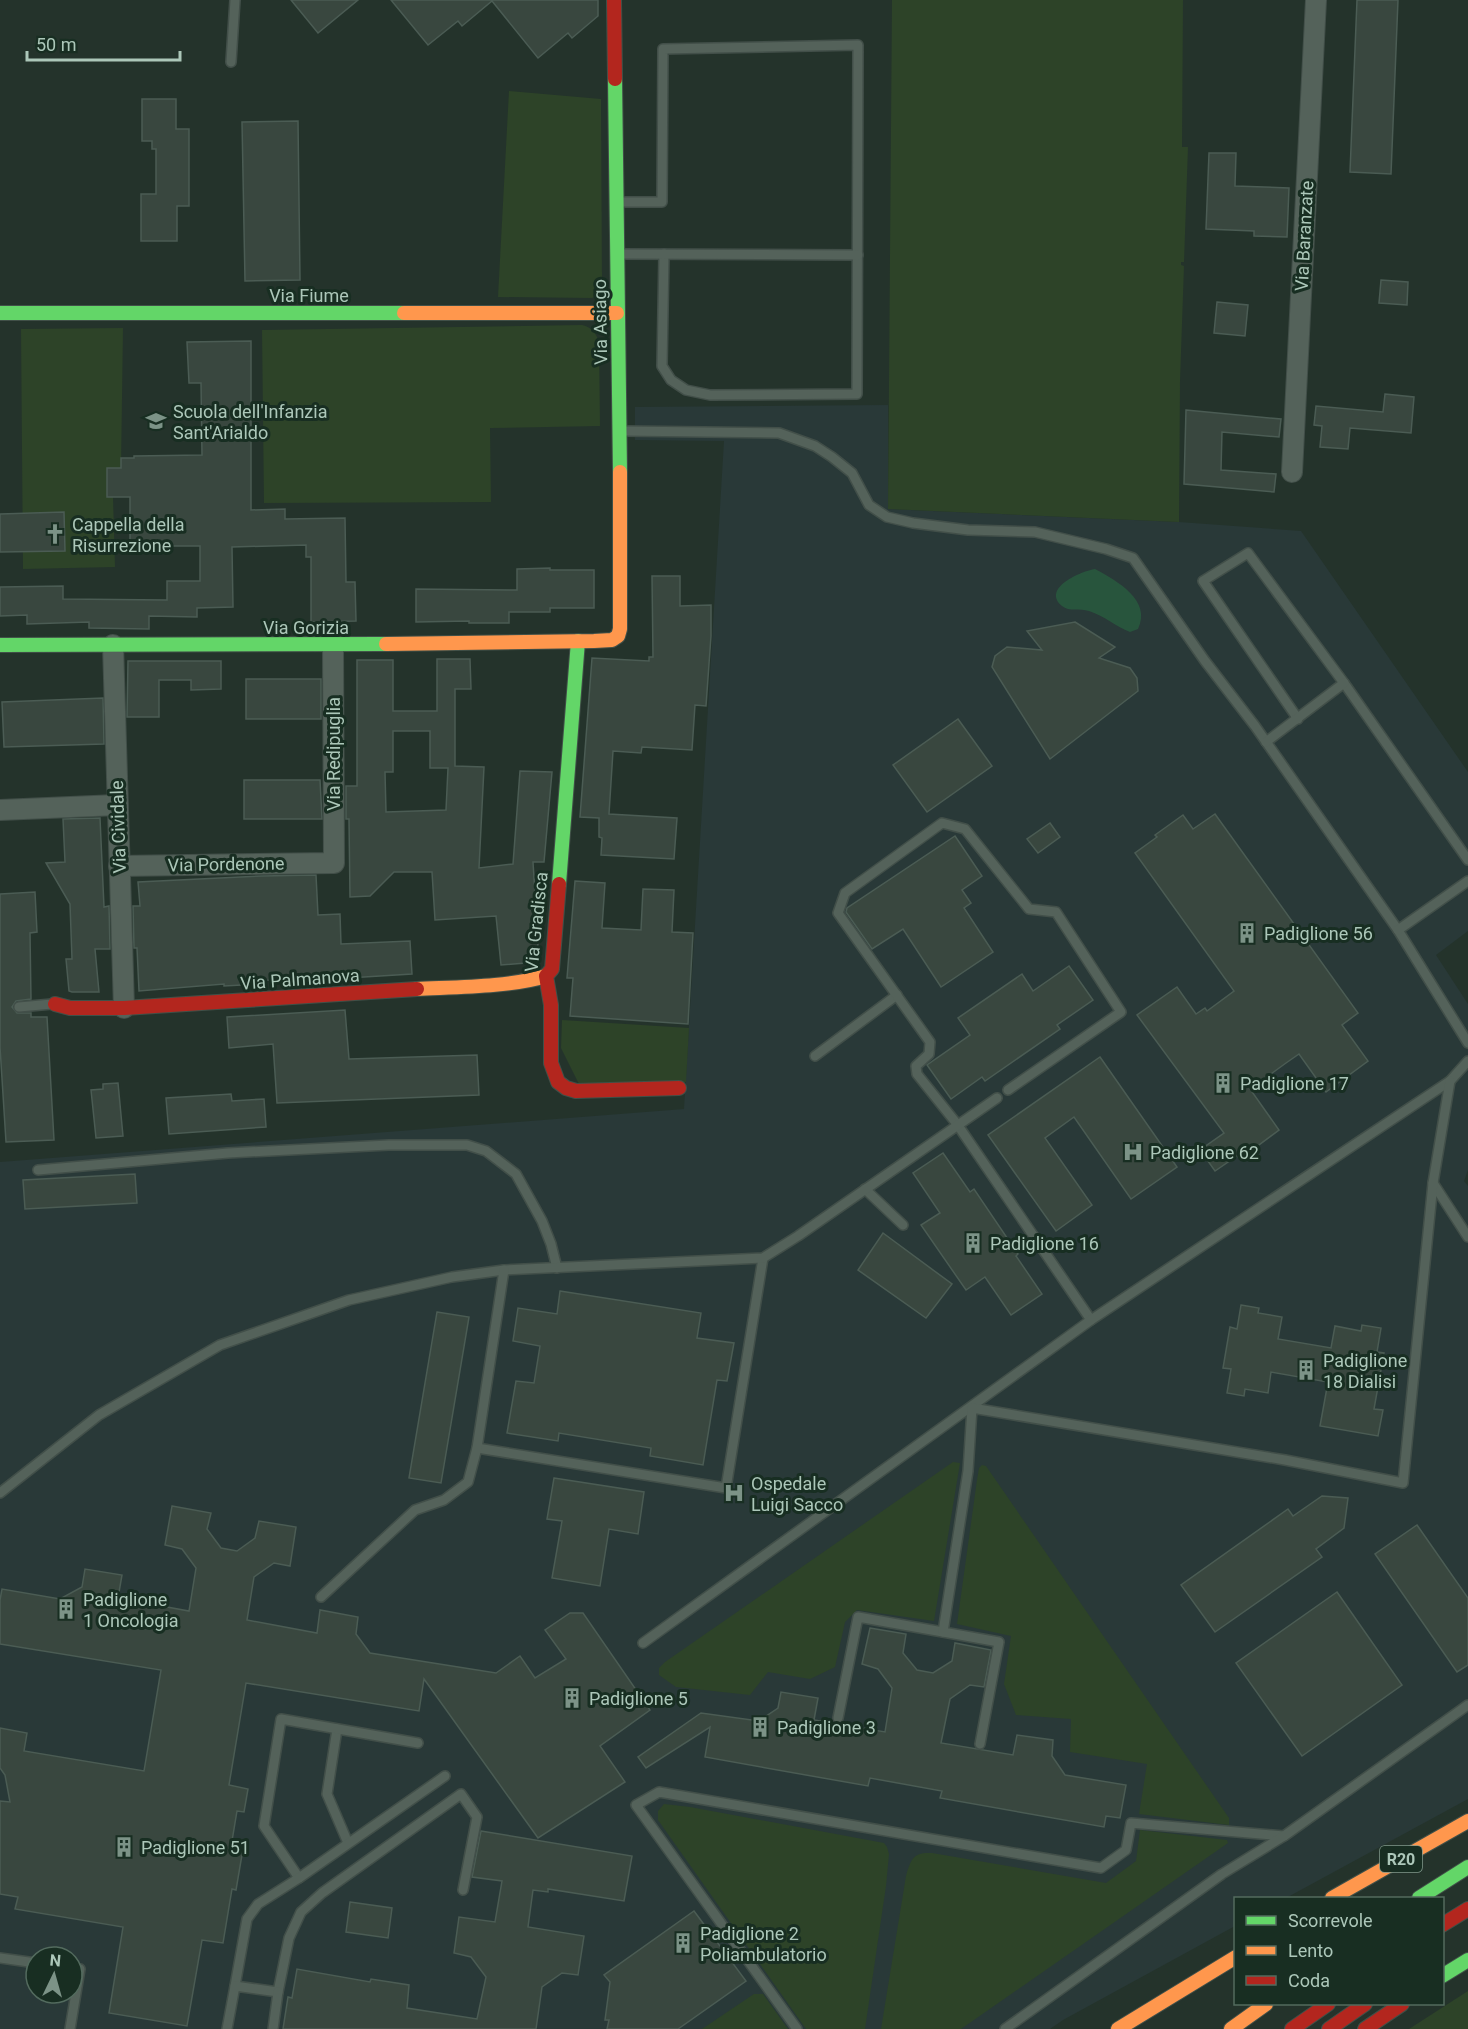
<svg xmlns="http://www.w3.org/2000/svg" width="1468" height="2029" viewBox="0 0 1468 2029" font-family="Roboto,sans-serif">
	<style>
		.medical { fill: #293938; fill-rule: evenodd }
		.green { fill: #2d4328 }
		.water { fill: #28553d }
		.building { fill: #39473f; stroke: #4b5c54; stroke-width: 1.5; fill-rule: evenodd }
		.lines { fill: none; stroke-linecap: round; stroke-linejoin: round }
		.lane-casing { stroke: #424f49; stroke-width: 12 }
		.street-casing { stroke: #424f49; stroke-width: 22 }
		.fast-casing { stroke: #415048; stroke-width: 16 }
		.slow-casing { stroke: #415048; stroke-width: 16 }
		.jam-casing { stroke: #415048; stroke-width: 16 }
		.lane { stroke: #54625a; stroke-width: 9 }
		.street { stroke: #54625a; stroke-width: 20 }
		.fast { stroke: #63d668; stroke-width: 14 }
		.slow { stroke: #ff974d; stroke-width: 14 }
		.jam { stroke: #b3261e; stroke-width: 14 }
		.labels { text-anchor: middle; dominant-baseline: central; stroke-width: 6; stroke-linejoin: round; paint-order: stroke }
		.shield { fill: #182e22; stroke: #80998c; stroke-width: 1.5 }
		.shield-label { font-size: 16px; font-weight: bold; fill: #acc7b9 }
		.street-label { font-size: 18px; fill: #acc7b9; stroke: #182e22 }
		.poi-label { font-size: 18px; fill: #acc7b9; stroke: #182e22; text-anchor: start }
	</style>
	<rect width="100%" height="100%" fill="#24332b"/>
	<path class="medical" d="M888 405V509L1179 522 1301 531 1468 772V931L1436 955 1468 1004V1170L1464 1181 1468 1186V1799L1286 1898H1236L1235 1926 1063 2020 1050 2029H0V1162L684 1109 724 441 635 440V407ZM36 1957H72V1993H36Z"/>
	<g class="green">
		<path d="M892 0H1183L1182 147H1188L1184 262H1181V265L1184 266 1180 381 1179 522 888 509Z"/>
		<path d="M509 91 601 99 602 288 600 294 592 298 498 297Z"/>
		<path d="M582 325C592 327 597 334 599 343L600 426 490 428 491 502 264 503 262 330Z"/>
		<path d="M123 328 121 468 107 497H113L115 567 23 569 21 329Z"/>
		<path d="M562 1020 689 1028 686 1082 580 1086 561 1048Z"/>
		<path d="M953 1462 960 1463 934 1621 857 1610 845 1622 835 1667 810 1679 768 1672 750 1695 676 1687 659 1675V1668L665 1662Z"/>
		<path d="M982 1465 986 1466 1229 1818V1825L1139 1814 1147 1764 1070 1752 1071 1719 1016 1715 1004 1684 1011 1636 957 1624 977 1480 979 1468Z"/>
		<path d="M664 1804 690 1807 884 1843 887 1847 889 1854 886 1886 865 2029H806L658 1820V1811Z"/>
		<path d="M1140 1830 1227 1840 1228 1843 961 2029H881L906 1876C911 1859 913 1852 932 1853L1106 1883 1136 1861Z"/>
		<path d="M1468 1991V2029H1409Z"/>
		<path d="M754 1994H763L788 2029H702Z"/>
	</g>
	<path class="water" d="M1095 569C1117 581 1152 600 1138 629L1130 632C1116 627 1105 616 1089 611 1080 608 1069 612 1062 606 1041 588 1082 571 1095 569Z"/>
	<g class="building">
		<path d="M291 0H358L318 33Z"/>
		<path d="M391 0H598V16L572 38 568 33 538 58 492 1 462 26 458 21 428 45Z"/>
		<path d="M1357 0H1398L1391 174 1350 172Z"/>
		<path d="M142 99H176V129H189V206H177V241H141V194H156V149H152V141H142Z"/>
		<path d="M298 121 300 280 245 281 242 122Z"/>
		<path d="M1209 153H1236L1235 186 1289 188 1287 237 1254 236V231L1206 229Z"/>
		<path d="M1381 280 1408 282 1407 305 1379 303Z"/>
		<path d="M1217 302 1248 305 1245 336 1214 333Z"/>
		<path d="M251 341V510L285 509V519L345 518 346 582H355L356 621 311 622V557H306V545L232 547 233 607 197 608V617L149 616V629L89 628V622L27 624V615L0 616V587L63 586V599L167 600V581H200V546H130V497H107V468H121V458H134V456L202 455 201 383H189L187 342Z"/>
		<path d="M1385 394 1414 397 1411 433 1350 428 1348 449 1320 447 1322 426 1314 425 1316 406 1383 412Z"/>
		<path d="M1186 410 1281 419 1279 437 1222 432 1221 470 1276 474 1274 492 1184 484Z"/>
		<path d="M64 512 65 551 0 552V514Z"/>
		<path d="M550 568V570H594V608H550V612H509V623H469V621L416 622V589L517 590V569Z"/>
		<path d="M652 576H680V606L711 605V636L706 706 695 705 692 750 642 747 641 753 613 751 609 814 677 818 674 859 601 855 602 838 599 837V818L580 817 592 658 649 661V657H653Z"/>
		<path d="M1075 622 1115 647 1099 658 1130 668 1137 678 1138 691 1050 759 992 667 995 656 1007 647 1042 650 1027 631Z"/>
		<path d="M437 659H470L471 689H455V766L484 767 479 868 513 864 520 771 552 772 544 862H533L538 941 537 962 501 965 496 916 435 920 432 872H394L370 896 350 897 349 819H346V786H357V660H393V711H437ZM393 731H430V768H448L446 810 386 812 385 772H393Z"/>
		<path d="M128 661H221V689L191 690V680H159V717H127Z"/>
		<rect x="246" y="679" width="75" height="40"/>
		<path d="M103 698 104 744 4 747 2 702Z"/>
		<path d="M958 719 992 766 927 812 893 765Z"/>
		<path d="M244 780H320L322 819H244Z"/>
		<path d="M1215 814 1358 1013 1342 1025 1368 1061 1326 1092 1299 1054 1286 1063 1250 1089 1279 1130 1240 1159 1237 1156 1215 1171 1200 1150 1224 1133 1137 1015 1177 987 1196 1014 1205 1008 1207 1011 1234 991 1135 853 1157 837 1155 835 1183 815 1193 829Z"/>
		<path d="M100 818 104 907 109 906 110 949H95L99 992H72L69 991 66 959H72L70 904 46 863 65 862 63 819Z"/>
		<path d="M1050 823 1060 837 1038 853 1027 839Z"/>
		<path d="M955 836 982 876 962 890 971 903 964 908 993 952 941 987 903 929 872 949 846 912 847 908Z"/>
		<path d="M316 875 318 915 340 914 341 944 410 941 412 974 316 980V976L259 981V984L224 986V984L139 991 137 948H134L133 906H140L138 882 261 876Z"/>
		<path d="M575 881 605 883 602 928 641 930 643 889 674 890 672 932 693 933 688 1024 570 1016 573 978H567Z"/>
		<path d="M35 892 37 932 30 933 31 999 16 1001 12 1007 17 1013H31V1017H47L54 1140 6 1142 0 1047V894Z"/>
		<path d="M1069 966 1093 1000 1057 1025 1060 1029 985 1081 982 1077 951 1099 927 1065 970 1035 958 1018 1022 974 1033 991Z"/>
		<path d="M345 1010 349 1059 477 1055 479 1095 277 1103 273 1044 229 1048 227 1017Z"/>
		<path d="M1100 1057 1177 1167 1131 1199 1074 1117 1045 1138 1092 1205 1056 1231 988 1135Z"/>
		<path d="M118 1083 123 1136 96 1138 91 1090 103 1089V1084Z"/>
		<path d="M231 1094 232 1101 264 1099 266 1127 169 1134 166 1098Z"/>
		<path d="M943 1153 970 1192 974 1189 1018 1254 1016 1256 1042 1294 1011 1315 985 1277 966 1290 921 1225 940 1213 913 1173Z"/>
		<path d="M135 1174 137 1203 25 1209 23 1180Z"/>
		<path d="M883 1233 952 1284 926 1318 858 1270Z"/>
		<path d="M560 1291 701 1313 697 1338 734 1343 727 1381 717 1380 703 1465 650 1456 651 1448 559 1433 558 1441 507 1433 516 1381 534 1383 540 1346 513 1341 518 1308 557 1314Z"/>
		<path d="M1241 1305 1259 1308 1258 1313 1282 1317 1278 1339 1331 1348 1335 1326 1361 1331 1362 1325 1381 1328 1377 1352 1384 1353 1374 1409 1383 1410 1378 1436 1320 1426 1328 1382 1271 1372 1268 1393 1245 1389 1244 1396 1227 1393 1231 1369 1223 1368 1230 1327 1237 1329Z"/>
		<path d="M437 1312 469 1317 441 1483 409 1478Z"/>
		<path d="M554 1478 644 1492 638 1534 609 1529 600 1586 552 1578 562 1521 547 1519Z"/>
		<path d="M1322 1496 1348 1498 1344 1528 1316 1549 1322 1557 1215 1632 1181 1585 1288 1509 1293 1516Z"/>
		<path d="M172 1506 211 1513 207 1529 221 1548 237 1551 255 1538 259 1521 296 1527 290 1566 274 1563 254 1577 247 1620 317 1633 320 1610 358 1617 356 1634 370 1653 496 1673 520 1656 535 1678 566 1659 545 1630 570 1613H583L650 1710 600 1746 625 1782 538 1838 424 1679 419 1711 246 1683 229 1785 248 1789 244 1812 237 1811 232 1841 244 1843 236 1890 232 1889 223 1943 202 1940 187 2026 109 2013 123 1927 15 1909 18 1897 0 1894V1801L10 1802 5 1775 0 1768V1728L27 1733 24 1751 144 1771 161 1670 0 1644V1600L2 1589 60 1599 82 1587 85 1569 122 1575 118 1598 189 1611 196 1568 182 1549 165 1545Z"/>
		<path d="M1417 1525 1468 1598V1665L1457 1672 1375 1554Z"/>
		<path d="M1337 1592 1402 1685 1302 1756 1236 1663Z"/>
		<path d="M870 1628 906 1634 903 1653 917 1670 933 1673 952 1661 955 1643 991 1650 984 1687 970 1685 950 1699 941 1743 1013 1755 1017 1735 1053 1740 1052 1756 1065 1775 1126 1785 1120 1818 1106 1816 1104 1827 940 1798 942 1791 870 1778 868 1786 705 1757 710 1727 646 1768 638 1757 701 1713 759 1721 778 1708 781 1692 818 1698 814 1720 885 1732 892 1688 878 1669 862 1664Z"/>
		<path d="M481 1831 632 1856 624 1901 548 1889V1892L533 1890 528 1927 584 1936 578 1975 562 1973 542 1987 536 2029H283L288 1997 292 1998 297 1969 370 1982 371 1979 409 1985 407 2008 477 2019 486 1977 471 1957 454 1953 459 1917 495 1922 502 1881 472 1877Z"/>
		<path d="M350 1902 392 1908 388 1938 346 1932Z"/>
		<path d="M694 1911 746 1981 678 2029H607L609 2020H605L610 1982 604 1975Z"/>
	</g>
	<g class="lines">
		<g class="lane-casing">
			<g id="lane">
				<path d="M231 62 235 0"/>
				<path d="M620 202H662L663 49 858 45 857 394 710 395 686 390 671 380 662 366 664 254"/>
				<path d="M620 254 858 255"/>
				<path d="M624 431 779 433 815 446 832 457 852 473 869 505 887 517 913 523 968 530 1035 532 1106 549 1133 558 1205 661 1255 726 1398 930 1468 1043"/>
				<path d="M1298 719 1203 581 1248 553 1344 683 1468 860"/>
				<path d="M1266 742 1344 683"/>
				<path d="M1398 930 1468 881"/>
				<path d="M19 1007 52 1004"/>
				<path d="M815 1056 897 995"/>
				<path d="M1008 1090 1121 1012 1056 912 1029 909 965 829 942 823 845 893 838 913 930 1042 929 1054 916 1066 917 1074 957 1124 1091 1320"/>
				<path d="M38 1170 228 1153 389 1145H467L486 1151 516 1174 542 1221 551 1244 557 1268"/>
				<path d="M1433 1183 1468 1237"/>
				<path d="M865 1189 903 1225"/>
				<path d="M477 1448 726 1488 763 1258"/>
				<path d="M0 1493 99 1415 220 1345 349 1300 452 1277 504 1270 763 1258 798 1236 997 1098"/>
				<path d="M321 1597 415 1510 444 1500 468 1482 477 1448 504 1270"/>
				<path d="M643 1643 1091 1320 1450 1081 1468 1061"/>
				<path d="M838 1718 858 1617 943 1632"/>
				<path d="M337 1729 327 1794 348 1843"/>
				<path d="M980 1744 999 1642 943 1632 968 1471 972 1408 1285 1460 1403 1483 1433 1183 1450 1081"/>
				<path d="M299 1878 264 1826 281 1719 418 1743"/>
				<path d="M0 1958 36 1963"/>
				<path d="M235 1986 247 1919 258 1904 299 1878 445 1776"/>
				<path d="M70 2029 80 1969 72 1968"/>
				<path d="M227 2029 235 1986 278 1992 289 1938 301 1912 322 1893 461 1794 477 1817 463 1890"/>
				<path d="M273 2029 278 1992"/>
				<path d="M797 2029 636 1805 659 1792 1101 1868 1126 1850 1131 1823 1284 1836"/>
				<path d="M1005 2029 1222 1874 1284 1836 1468 1705"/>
			</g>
		</g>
		<g class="street-casing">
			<g id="street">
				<path d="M1292 472 1316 0"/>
				<path d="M113 645 124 1008"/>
				<path d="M0 810 117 805"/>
				<path d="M119 866 334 863 333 645"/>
			</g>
		</g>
		<g class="fast-casing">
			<g id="fast">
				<path d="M615 79 620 472"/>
				<path d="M0 313H404"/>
				<path d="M0 645 386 644"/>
				<path d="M559 884 578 641"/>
				<path d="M1419 1898 1468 1867"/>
				<path d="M1442 1976 1468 1960"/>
			</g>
		</g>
		<g class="slow-casing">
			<g id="slow">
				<path d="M404 313H617"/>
				<path d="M386 644 594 641 612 640 618 636 620 629V472"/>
				<path d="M417 989C456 987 510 987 546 976"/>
				<path d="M1332 1898 1468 1821"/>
				<path d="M1118 2029 1236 1957"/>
				<path d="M1231 2029 1266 2004"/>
			</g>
		</g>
		<g class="jam-casing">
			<g id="jam">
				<path d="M614 0 615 79"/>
				<path d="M559 884 552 969 546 976 551 1005V1063L558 1082 566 1088 576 1091 679 1088"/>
				<path d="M55 1004 70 1008H124L417 989"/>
				<path d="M1442 1925 1468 1909"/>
				<path d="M1292 2029 1328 2004"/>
				<path d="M1329 2029 1365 2004"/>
				<path d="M1365 2029 1402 2004"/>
			</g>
		</g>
		<use href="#lane" class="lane"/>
		<use href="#street" class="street"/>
		<use href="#fast" class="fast"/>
		<use href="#slow" class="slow"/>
		<use href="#jam" class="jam"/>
	</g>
	<defs>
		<g id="school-bare" transform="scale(1.62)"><path d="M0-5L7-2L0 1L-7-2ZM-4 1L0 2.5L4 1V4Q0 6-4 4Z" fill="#7c9387" stroke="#182e22" stroke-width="2.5" paint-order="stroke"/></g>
		<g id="church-bare" transform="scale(1.62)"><path d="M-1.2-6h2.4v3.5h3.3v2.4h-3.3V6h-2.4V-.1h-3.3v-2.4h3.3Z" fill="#7c9387" stroke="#182e22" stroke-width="2.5" paint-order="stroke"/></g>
		<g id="building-bare" transform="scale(1.62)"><path d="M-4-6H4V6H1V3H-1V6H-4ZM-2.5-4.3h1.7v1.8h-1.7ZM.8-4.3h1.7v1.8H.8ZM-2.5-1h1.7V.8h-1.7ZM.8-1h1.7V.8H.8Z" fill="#7c9387" stroke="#182e22" stroke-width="2.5" paint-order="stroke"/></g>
		<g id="hospital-bare" transform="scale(1.62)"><path d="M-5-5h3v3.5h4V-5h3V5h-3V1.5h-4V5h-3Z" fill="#7c9387" stroke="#182e22" stroke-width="2.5" paint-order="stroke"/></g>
	</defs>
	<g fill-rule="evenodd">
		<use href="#school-bare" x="156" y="421"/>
		<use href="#church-bare" x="55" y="534"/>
		<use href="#building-bare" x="1247" y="933"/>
		<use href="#building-bare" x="1223" y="1083"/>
		<use href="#hospital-bare" x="1133" y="1152"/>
		<use href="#building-bare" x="973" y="1243"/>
		<use href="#building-bare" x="1306" y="1370"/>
		<use href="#hospital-bare" x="734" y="1493"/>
		<use href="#building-bare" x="66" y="1609"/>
		<use href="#building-bare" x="572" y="1698"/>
		<use href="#building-bare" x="760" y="1727"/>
		<use href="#building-bare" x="124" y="1847"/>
		<use href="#building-bare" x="683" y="1943"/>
	</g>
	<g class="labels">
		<rect class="shield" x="1380" y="1846" width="42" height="26" rx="4.5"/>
		<g class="shield-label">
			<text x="1401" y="1859">R20</text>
		</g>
		<g class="street-label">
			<text transform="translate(1304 236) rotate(-87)">Via Baranzate</text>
			<text x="309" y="295">Via Fiume</text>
			<text transform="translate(600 322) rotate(-91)">Via Asiago</text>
			<text x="306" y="627">Via Gorizia</text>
			<text transform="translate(333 754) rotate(-90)">Via Redipuglia</text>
			<text transform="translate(118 827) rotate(-92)">Via Cividale</text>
			<text transform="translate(226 864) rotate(-1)">Via Pordenone</text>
			<text transform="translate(536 922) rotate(-84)">Via Gradisca</text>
			<text transform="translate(300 979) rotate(-4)">Via Palmanova</text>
		</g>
		<g class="poi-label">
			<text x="173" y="411">Scuola dell'Infanzia<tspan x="173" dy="21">Sant'Arialdo</tspan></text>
			<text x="72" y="524">Cappella della<tspan x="72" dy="21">Risurrezione</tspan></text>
			<text x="1264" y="933">Padiglione 56</text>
			<text x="1240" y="1083">Padiglione 17</text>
			<text x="1150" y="1152">Padiglione 62</text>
			<text x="990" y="1243">Padiglione 16</text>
			<text x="1323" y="1360">Padiglione<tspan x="1323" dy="21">18 Dialisi</tspan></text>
			<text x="751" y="1483">Ospedale<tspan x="751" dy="21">Luigi Sacco</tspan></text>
			<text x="83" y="1599">Padiglione<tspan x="83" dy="21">1 Oncologia</tspan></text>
			<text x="589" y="1698">Padiglione 5</text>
			<text x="777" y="1727">Padiglione 3</text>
			<text x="141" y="1847">Padiglione 51</text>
			<text x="700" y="1933">Padiglione 2<tspan x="700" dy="21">Poliambulatorio</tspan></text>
		</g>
	</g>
	<rect x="1234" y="1897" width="210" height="108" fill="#182e22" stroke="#536b5e" stroke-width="1.5"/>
	<rect x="1246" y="1916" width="30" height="9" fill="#63d668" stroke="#536b5e" stroke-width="1.5"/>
	<text x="1288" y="1927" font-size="18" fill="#acc7b9">Scorrevole</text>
	<rect x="1246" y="1946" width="30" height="9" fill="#ff974d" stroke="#536b5e" stroke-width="1.5"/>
	<text x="1288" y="1957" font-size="18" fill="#acc7b9">Lento</text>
	<rect x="1246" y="1976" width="30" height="9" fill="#b3261e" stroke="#536b5e" stroke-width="1.5"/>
	<text x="1288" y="1987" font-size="18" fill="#acc7b9">Coda</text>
	<g transform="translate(54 1975) rotate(5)"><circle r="28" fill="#182e22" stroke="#536b5e" stroke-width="1.5"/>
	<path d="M0-4.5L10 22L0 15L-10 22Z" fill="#7c9387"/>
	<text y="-9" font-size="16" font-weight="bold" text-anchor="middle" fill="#acc7b9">N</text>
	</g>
	<path d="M27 51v9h153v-9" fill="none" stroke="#acc7b9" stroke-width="3"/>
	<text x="36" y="51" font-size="18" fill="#acc7b9" stroke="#182e22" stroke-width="4.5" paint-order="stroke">50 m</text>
</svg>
